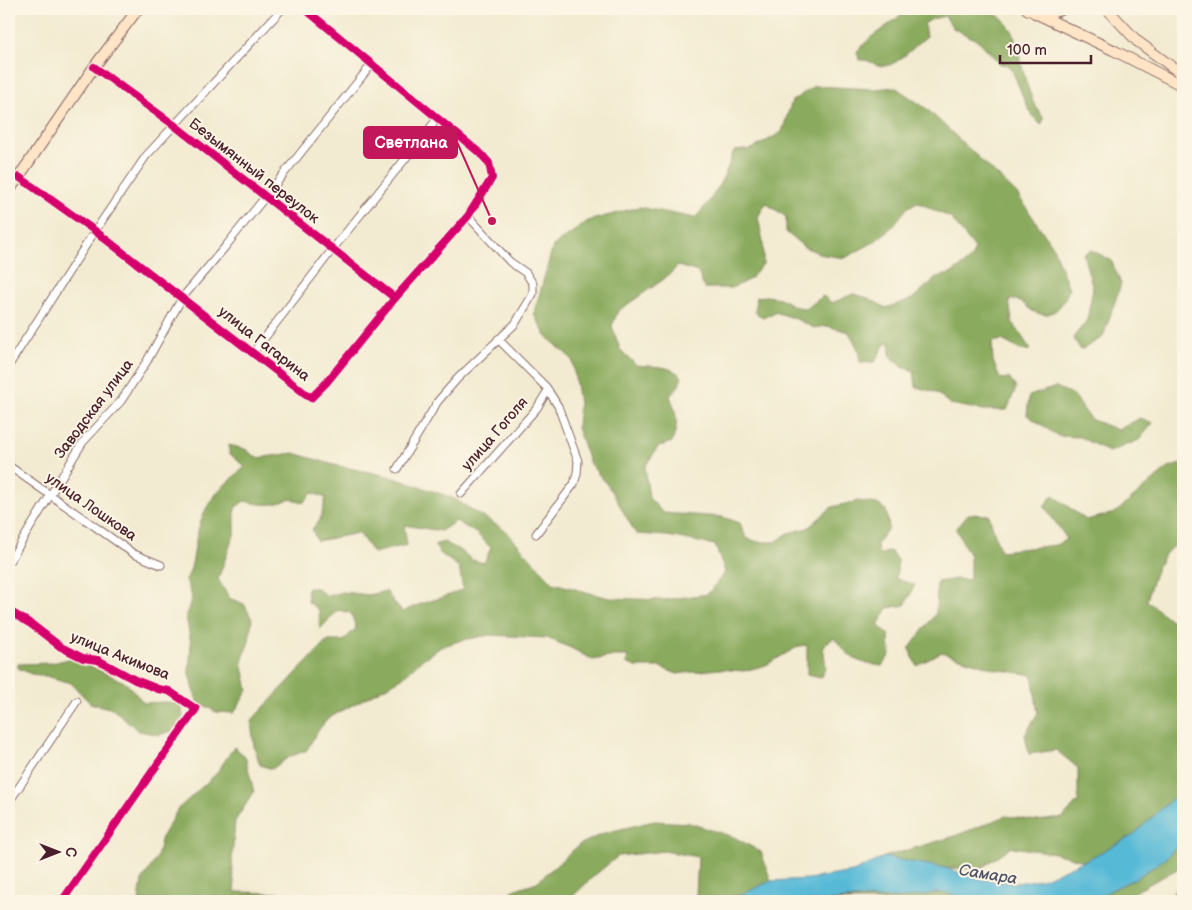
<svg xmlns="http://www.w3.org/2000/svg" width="1192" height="910" viewBox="0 0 1192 910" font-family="'Balsamiq Sans',sans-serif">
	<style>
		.forest { fill: #8aaa5d; stroke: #6a6444 }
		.water { fill: #57b9d6; stroke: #506c80 }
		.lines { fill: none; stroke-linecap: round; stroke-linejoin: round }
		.street-casing { stroke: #856665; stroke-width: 9 }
		.secondary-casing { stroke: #856665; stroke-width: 12 }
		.street { stroke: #fff; stroke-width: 7 }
		.secondary { stroke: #ffe4c6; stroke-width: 10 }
		.cycleway-casing { stroke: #fcf5e5; stroke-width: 11 }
		.cycleway { stroke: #d6006c; stroke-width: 8 }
		.labels { text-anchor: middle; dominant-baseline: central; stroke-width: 4; stroke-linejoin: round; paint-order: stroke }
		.street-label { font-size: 15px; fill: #4a1f2b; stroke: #fcf5e5 }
		.water-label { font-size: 16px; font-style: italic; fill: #4f5567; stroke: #fcf5e5 }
		.leader { fill: none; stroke: #c2185b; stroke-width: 2 }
		.callout-dot { fill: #c2185b; stroke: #fcf5e5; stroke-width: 2 }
		.callout { fill: #c2185b; stroke: #c2185b; stroke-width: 2 }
		.callout-label { font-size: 16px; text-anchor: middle; font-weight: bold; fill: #fff }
	</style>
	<rect width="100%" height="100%" fill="#fcf5e5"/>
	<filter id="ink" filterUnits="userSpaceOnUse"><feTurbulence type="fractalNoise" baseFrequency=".02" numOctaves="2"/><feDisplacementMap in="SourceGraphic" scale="10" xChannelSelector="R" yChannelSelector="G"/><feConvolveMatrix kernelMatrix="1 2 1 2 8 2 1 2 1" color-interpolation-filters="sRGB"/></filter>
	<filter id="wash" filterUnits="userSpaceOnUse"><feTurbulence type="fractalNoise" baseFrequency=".0096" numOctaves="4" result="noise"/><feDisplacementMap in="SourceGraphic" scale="20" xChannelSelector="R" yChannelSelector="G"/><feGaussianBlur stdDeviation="1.12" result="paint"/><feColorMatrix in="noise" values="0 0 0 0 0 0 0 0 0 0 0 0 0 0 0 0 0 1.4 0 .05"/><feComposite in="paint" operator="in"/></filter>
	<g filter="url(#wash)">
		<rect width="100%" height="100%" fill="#f3ebd1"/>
		<g class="forest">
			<path d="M906 9H988L1003 19 1013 32 1026 82 1033 102 1044 119 1041 125C1023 108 1021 86 1009 65L1000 64 980 42 953 28 945 16 932 19 924 24 926 37C914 46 897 67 882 66 873 65 870 59 859 60L857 51 870 38 895 20Z"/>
			<path d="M814 86 876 89 895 87 927 109 1017 194 1053 247 1069 289C1064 303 1055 319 1037 313 1025 309 1024 298 1009 300L1012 322 1031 350H1021L1002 340 992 342 993 361 1000 379 1009 378 1016 388 1007 410H983L950 404 935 392 916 387 914 371 902 367 890 356V341L884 345 875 362H860L858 349 849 332 827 326 814 328 794 318 775 312 763 318 755 312 757 297 766 296 780 298 796 307 807 308 823 296 832 303 853 294 868 298 886 308 912 299 936 278 952 273 971 259 975 249 951 218 917 202 907 208 892 227 874 242 845 258 824 255 804 247 786 232V217L766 203 758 217 763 242V264L750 279 732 288H704L698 272 678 266 664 279 618 311 612 326 620 349 636 365C652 367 670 364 682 377L678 387 670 396C677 414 679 424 672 442L658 447 645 467 649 498 663 513 723 517 740 523 746 538 758 542H776L788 533 808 528 832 507 858 501 877 504 886 510 889 528 877 543 878 555 890 551 898 561 896 579 915 585 905 605 888 608 878 625 889 635 890 655 882 666C853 662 852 659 834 638L823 645 826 668 821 677 807 674V645L799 646 766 665 744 671 718 669 677 674 660 667H636L626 663 628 656H614L593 660 571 648 547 638 490 635 462 640 441 647 420 661 402 678 327 719 315 735 307 750 289 757 272 769 260 765 254 746 251 721 327 641H343L356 628 351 613 338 610 320 629 319 610 308 602 307 588H317L327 596 342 592 368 595 386 591 396 605 403 612C422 601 444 599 463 589L459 567 441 554 434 545 444 542 461 551 472 560 484 563 491 548 476 533 456 521 441 531 404 525 407 545 373 553 359 533 317 541 312 529 320 520 326 498 312 493 303 503 290 499C270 507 264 505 244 501L235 508V532L218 579 229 598 244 604 252 619 249 641 242 662 248 690 234 713 216 712 197 701 189 672 191 644 186 616 192 597 186 580C195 563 193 549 198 531 205 500 222 487 245 467L229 453V445L245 449 257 458 294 453 334 465 388 476 453 498 506 531 553 583 609 598 663 600 708 594 725 572 715 545 668 536 636 534 611 490 589 462 577 427 579 403 572 359 546 336 534 314 553 246 588 221 639 207 695 218C714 198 725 177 734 151L752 149 782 132 792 101Z"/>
			<path d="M1091 250 1111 260 1121 284 1103 337 1081 350 1073 338 1087 320 1093 288 1083 254Z"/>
			<path d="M1056 387 1074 395 1090 419 1118 430 1140 418 1153 423 1139 440 1109 452 1080 437 1058 436 1027 415 1029 396Z"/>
			<path d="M1183 463V541C1158 551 1153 578 1147 601L1172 621 1183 618V789L1132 836 1084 861 1054 853 1011 847 980 869 945 868 884 857 952 837 1006 816 1036 821 1063 818 1078 801V768L1056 750 1029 754 1025 735 1038 713 1032 675 995 669 941 652 917 666 909 649 936 613 937 582 956 579 970 580V556L956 529 968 514 989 515 1000 551 1056 545 1067 539 1044 506 1053 495 1086 520 1115 513 1168 468Z"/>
			<path d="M73 658 126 683 144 703 166 702 181 704 183 717 172 731 159 735 139 731 113 709 90 703 71 683 46 676 31 674 18 668V664L52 663Z"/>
			<path d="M234 747 245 756 254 792 235 821 232 860 235 892 280 893 295 901H139L142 881 157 857 162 836 178 809 216 774Z"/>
			<path d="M654 821 689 823 734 837 761 852 771 881 743 894 720 901H698L696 896 698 857 664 851 618 856 595 875 571 898 563 901H503L513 890 537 882 579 845 604 833Z"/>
			<path d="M1183 839V863L1179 868 1118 901H1089L1136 878 1166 858Z"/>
			<path d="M1181 886 1183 887V901H1150L1154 898 1165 899Z"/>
			<path d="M936 893H947L971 901H829Z"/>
		</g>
		<path class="water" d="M1183 789V839L1166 858 1136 878 1089 901H971L947 893H936L905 898 847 899 829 901H720L743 894 771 881 808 879 853 872 884 857 945 868 981 879 1017 883 1042 879 1084 861 1132 836Z"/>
	</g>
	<g filter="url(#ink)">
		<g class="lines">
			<g class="street-casing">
				<g id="street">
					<path d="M94 67 174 125 395 298"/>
					<path d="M19 177 95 231 311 398 326 383 395 298 468 216 492 178 489 163 481 154 305 9"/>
					<path d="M498 339 546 387 558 406 578 461 577 474 574 484 536 534"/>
					<path d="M253 353 332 250 438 118"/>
					<path d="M9 365 95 231 146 156 282 9"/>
					<path d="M9 466 134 554 161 565"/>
					<path d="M397 469 438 401 458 378 515 324 533 294V284L526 273 510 262 468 216"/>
					<path d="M461 494 537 408 548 390"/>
					<path d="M9 562 83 442 121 401 147 361 182 298 225 247 372 64"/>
					<path d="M9 611 31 624 61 647 83 658 98 660 135 680 158 689 169 691 196 709 62 901"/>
					<path d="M9 802 77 701"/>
					<path d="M9 900 11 901"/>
				</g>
			</g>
			<g class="secondary-casing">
				<g id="secondary">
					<path d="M1027 9C1038 15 1051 14 1063 9"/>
					<path d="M1107 9 1137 41 1183 75"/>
					<path d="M1035 13 1113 50 1183 86"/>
					<path d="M9 191 94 67 138 9"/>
				</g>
			</g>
			<use href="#street" class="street"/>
			<use href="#secondary" class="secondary"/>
			<g class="cycleway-casing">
				<g id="cycleway">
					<path d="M94 67 174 125 395 298"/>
					<path d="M19 177 95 231 311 398 326 383 395 298 468 216 492 178 489 163 481 154 305 9"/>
					<path d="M9 611 31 624 61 647 83 658 98 660 135 680 158 689 169 691 196 709 62 901"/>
				</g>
			</g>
			<use href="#cycleway" class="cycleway"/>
		</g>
	</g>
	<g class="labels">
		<g class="street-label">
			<text transform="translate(254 171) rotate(38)">Безымянный переулок</text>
			<text transform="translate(264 344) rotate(38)">улица Гагарина</text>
			<text transform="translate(94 409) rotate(-53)">Заводская улица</text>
			<text transform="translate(495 434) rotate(-49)">улица Гоголя</text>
			<text transform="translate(91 507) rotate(35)">улица Лошкова</text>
			<text transform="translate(120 656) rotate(22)">улица Акимова</text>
		</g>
		<g class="water-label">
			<text transform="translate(988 875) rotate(9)">Самара</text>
		</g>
	</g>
	<path class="leader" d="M492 221L457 142"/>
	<circle class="callout-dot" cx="492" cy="221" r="5"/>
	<rect class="callout" x="364" y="127" width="93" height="31" rx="5"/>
	<g class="callout-label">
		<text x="411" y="148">Светлана</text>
	</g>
	<rect width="1192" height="910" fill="none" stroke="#fcf5e5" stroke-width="30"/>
	<g transform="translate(58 852) rotate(90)" stroke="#fcf5e5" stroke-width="4" paint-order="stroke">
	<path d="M0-4L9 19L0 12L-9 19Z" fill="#4a1f2b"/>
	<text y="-8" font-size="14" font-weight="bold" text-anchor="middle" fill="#4a1f2b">С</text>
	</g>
	<path d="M1000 55v8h91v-8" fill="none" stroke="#4a1f2b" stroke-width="2.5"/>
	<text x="1007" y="55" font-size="15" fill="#4a1f2b" stroke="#fcf5e5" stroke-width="4" paint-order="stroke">100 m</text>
</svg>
